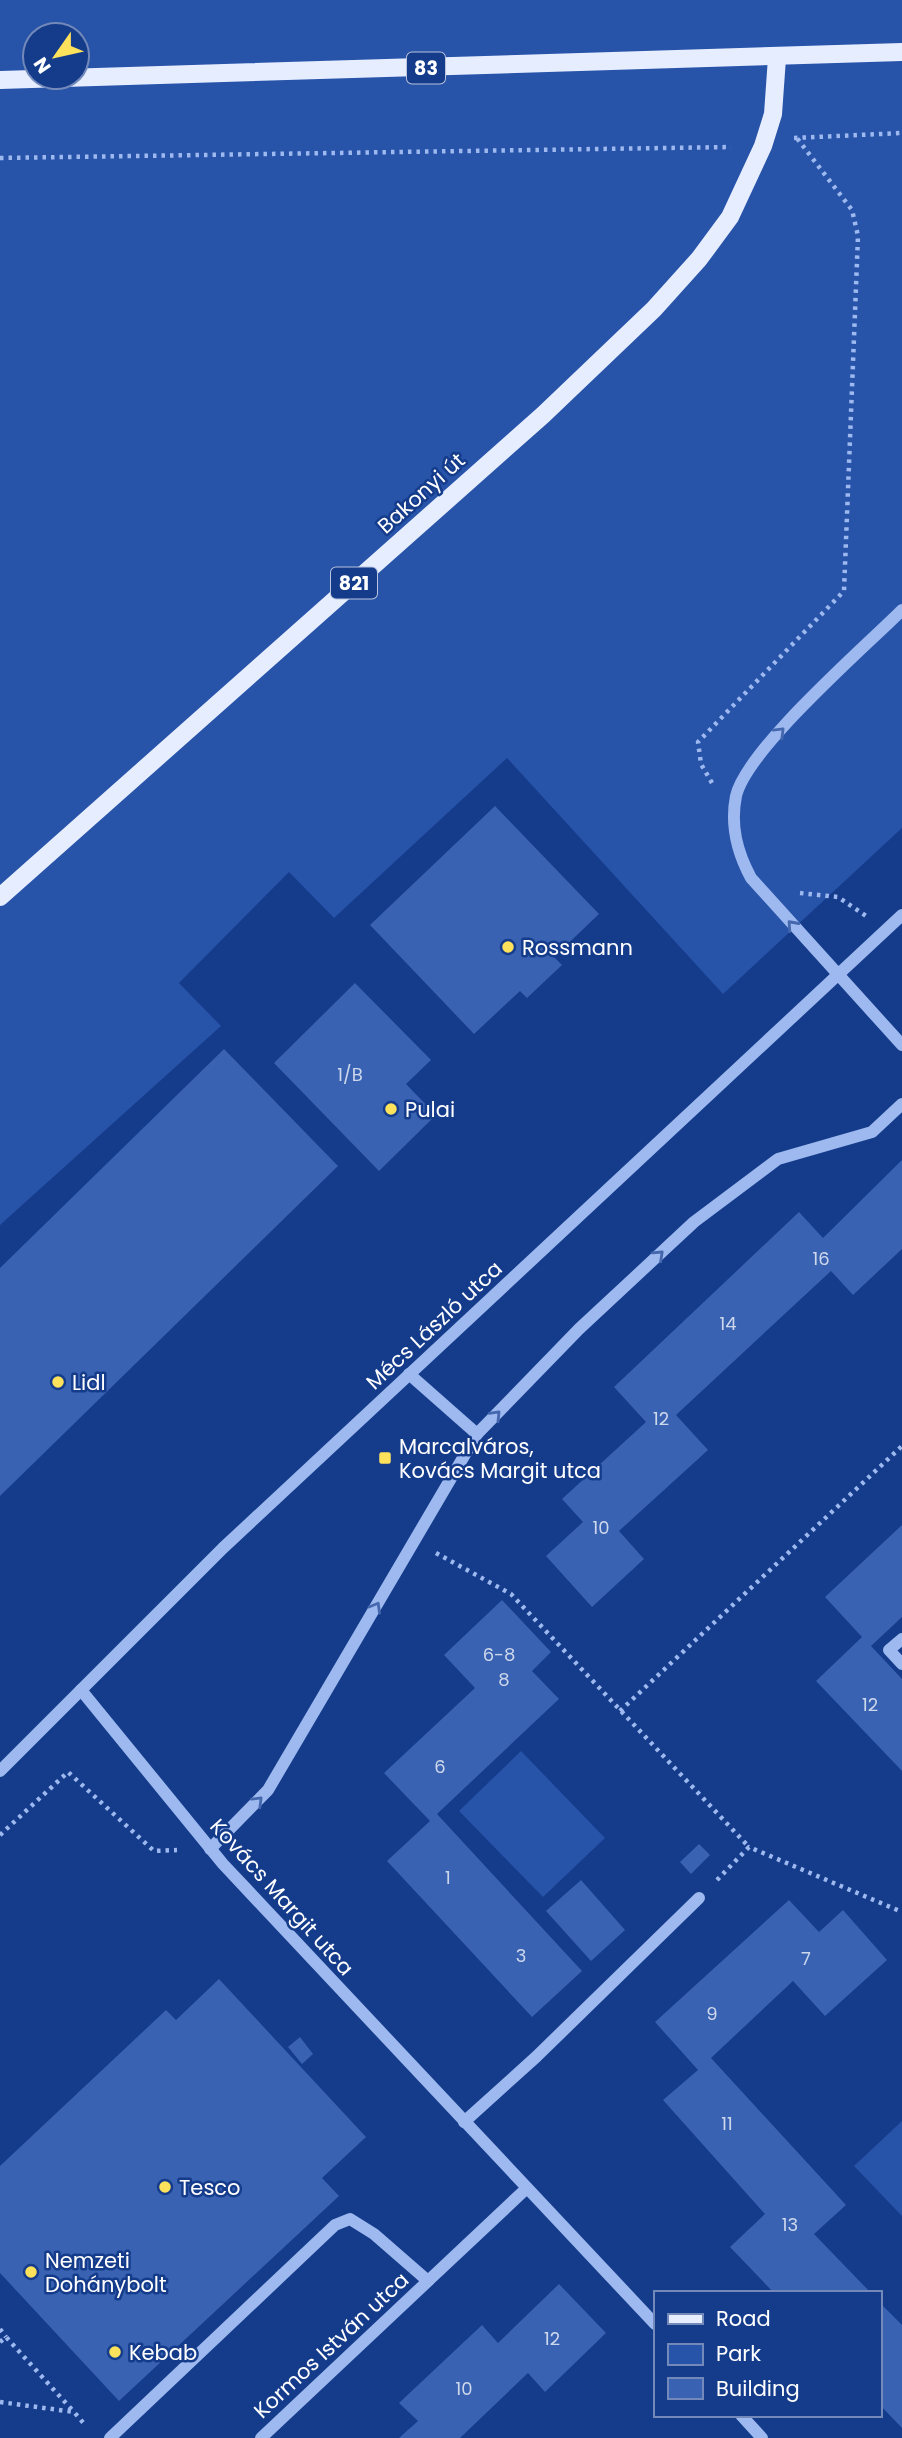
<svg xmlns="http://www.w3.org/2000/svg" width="902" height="2438" viewBox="0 0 902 2438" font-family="Poppins,sans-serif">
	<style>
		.green { fill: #2753a9; fill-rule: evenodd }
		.building { fill: #3962b2 }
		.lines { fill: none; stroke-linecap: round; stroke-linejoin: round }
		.path { stroke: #9db9ef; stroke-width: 4.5; stroke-dasharray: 3.5 5; stroke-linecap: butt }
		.minor { stroke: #9db9ef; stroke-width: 12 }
		.major { stroke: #e6edff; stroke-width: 18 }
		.oneway { stroke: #4567ae }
		.poi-dot { fill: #ffe25c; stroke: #153b8b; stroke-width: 2.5 }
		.labels { text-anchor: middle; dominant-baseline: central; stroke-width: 5; stroke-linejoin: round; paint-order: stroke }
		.number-label { font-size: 18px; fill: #ced8ec }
		.shield { fill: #153b8b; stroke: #b9c4dc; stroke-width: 2 }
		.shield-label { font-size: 19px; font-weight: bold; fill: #fff }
		.street-label { font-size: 21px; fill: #fff; stroke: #153b8b }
		.poi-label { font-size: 21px; fill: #fff; stroke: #153b8b; text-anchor: start }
	</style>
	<rect width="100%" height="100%" fill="#153b8b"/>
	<g class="green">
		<path d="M0 0H902V828L723 994 507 758 334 918 289 872 179 983 221 1026 0 1225ZM35 35H77V77H35Z"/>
		<path d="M521 1751 605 1838 543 1897 459 1811Z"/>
		<path d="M902 2121V2216L854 2166Z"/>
	</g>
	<g class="building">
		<path d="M495 806 599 914 554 957 562 965 527 998 520 991 474 1034 370 925Z"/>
		<path d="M355 983 431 1060 406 1084 436 1115 379 1171 274 1063Z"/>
		<path d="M224 1049 338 1166 0 1496V1268Z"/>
		<path d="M902 1160V1249L853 1295 831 1271 676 1415 708 1450 619 1531 644 1559 592 1607 546 1556 583 1522 562 1499 646 1422 614 1387 799 1212 823 1238Z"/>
		<path d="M902 1525V1617L871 1646 902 1679V1771L816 1681 862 1637 825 1597Z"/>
		<path d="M502 1600 551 1652 532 1671 559 1699 437 1814 582 1971 532 2017 387 1861 430 1821 384 1773 475 1688 444 1655Z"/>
		<path d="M699 1844 710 1855 691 1874 680 1862Z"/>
		<path d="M581 1880 625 1930 591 1961 546 1911Z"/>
		<path d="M789 1900 819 1932 843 1910 887 1960 825 2016 793 1981 711 2058 846 2205 814 2234 871 2293H774L730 2247 765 2214 663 2100 698 2070 655 2022Z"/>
		<path d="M219 1979 366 2137 322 2178 339 2196 119 2401 0 2273V2166L166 2010 176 2020Z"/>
		<path d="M300 2037 313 2054 302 2064 288 2047Z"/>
		<path d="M559 2284 606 2333 545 2392 528 2373 460 2438H399L418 2421 399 2403 482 2325 498 2343Z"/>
		<path d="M879 2302 902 2325V2428L879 2404Z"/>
	</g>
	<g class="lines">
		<g class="path">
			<path d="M794 138 902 133"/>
			<path d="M0 158 731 147"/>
			<path d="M712 783 701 764 698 742 844 591 858 236 852 210 796 137"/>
			<path d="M800 893 838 897 866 916"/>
			<path d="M436 1553 511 1594 749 1847"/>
			<path d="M620 1711 902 1446"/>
			<path d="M0 1835 68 1772 154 1851 177 1850"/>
			<path d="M717 1880 749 1847 902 1912"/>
			<path d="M0 2329 6 2337"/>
			<path d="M0 2342 6 2337 74 2412"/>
			<path d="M0 2402 74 2412 86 2426"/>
		</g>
		<g class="minor">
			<path d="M902 610C864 648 747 749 736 796 730 826 737 852 751 878L902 1045"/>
			<path d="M409 1374 477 1434"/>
			<path d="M902 1639 889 1650 902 1664"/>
			<path d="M81 1690 223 1864 655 2324"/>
			<path d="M0 1771 223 1548 902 915"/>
			<path d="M210 1849 268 1790 477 1434 579 1329 694 1222 778 1159 872 1132 902 1104"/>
			<path d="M464 2122 536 2057 699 1898"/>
			<path d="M741 2415 762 2438"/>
			<path d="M110 2438 335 2225 350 2219 374 2234 428 2281 527 2188"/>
			<path d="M261 2438 428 2281"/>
		</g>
		<g class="major">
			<path d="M0 80 902 52"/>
			<path d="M0 897 543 415 654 309 699 259 730 217 763 146 773 114 777 58"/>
		</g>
	</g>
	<defs><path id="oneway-chevron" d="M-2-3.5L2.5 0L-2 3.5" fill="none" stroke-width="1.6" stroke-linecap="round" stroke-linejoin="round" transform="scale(1.75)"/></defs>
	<g class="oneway">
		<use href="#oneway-chevron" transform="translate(780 732) rotate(-45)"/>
		<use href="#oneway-chevron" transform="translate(792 925) rotate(-132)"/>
		<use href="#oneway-chevron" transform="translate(659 1255) rotate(-43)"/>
		<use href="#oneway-chevron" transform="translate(496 1415) rotate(-46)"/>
		<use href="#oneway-chevron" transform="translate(376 1607) rotate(-60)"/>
		<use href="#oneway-chevron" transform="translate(258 1801) rotate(-45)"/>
	</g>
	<g class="poi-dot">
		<circle cx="508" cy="947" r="7"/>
		<circle cx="391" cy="1109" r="7"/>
		<circle cx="58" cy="1382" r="7"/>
		<rect x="378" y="1451" width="14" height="14" rx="3.5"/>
		<circle cx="165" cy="2187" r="7"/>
		<circle cx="31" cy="2272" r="7"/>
		<circle cx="115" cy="2352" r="7"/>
	</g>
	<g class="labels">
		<g class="number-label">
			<text x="350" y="1074">1/B</text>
			<text x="821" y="1258">16</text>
			<text x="728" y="1323">14</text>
			<text x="661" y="1418">12</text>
			<text x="601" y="1527">10</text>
			<text x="499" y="1654">6-8</text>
			<text x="504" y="1679">8</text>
			<text x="870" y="1704">12</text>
			<text x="440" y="1766">6</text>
			<text x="448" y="1877">1</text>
			<text x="521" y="1955">3</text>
			<text x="806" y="1958">7</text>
			<text x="712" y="2013">9</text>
			<text x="727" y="2123">11</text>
			<text x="790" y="2224">13</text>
			<text x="552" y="2338">12</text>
			<text x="464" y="2388">10</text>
		</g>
		<g class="shield">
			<rect x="407" y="52.5" width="38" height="31" rx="5"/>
			<rect x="331" y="567.5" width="46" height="31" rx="5"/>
		</g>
		<g class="shield-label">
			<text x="426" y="68">83</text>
			<text x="354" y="583">821</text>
		</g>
		<g class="street-label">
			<text transform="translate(421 493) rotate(-42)">Bakonyi út</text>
			<text transform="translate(434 1325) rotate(-43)">Mécs László utca</text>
			<text transform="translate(282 1897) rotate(48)">Kovács Margit utca</text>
			<text transform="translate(331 2345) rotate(-43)">Kormos István utca</text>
		</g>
		<g class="poi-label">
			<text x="522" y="947">Rossmann</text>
			<text x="405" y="1109">Pulai</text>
			<text x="72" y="1382">Lidl</text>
			<text x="399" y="1446">Marcalváros,<tspan x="399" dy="24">Kovács Margit utca</tspan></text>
			<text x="179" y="2187">Tesco</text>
			<text x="45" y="2260">Nemzeti<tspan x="45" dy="24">Dohánybolt</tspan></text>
			<text x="129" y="2352">Kebab</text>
		</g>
	</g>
	<rect x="654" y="2291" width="228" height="126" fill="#153b8b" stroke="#7389b9" stroke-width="2"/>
	<rect x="668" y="2314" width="35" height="10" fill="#e6edff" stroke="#7389b9" stroke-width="2"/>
	<text x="716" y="2326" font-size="21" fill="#ffffff">Road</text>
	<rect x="668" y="2344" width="35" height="21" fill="#2753a9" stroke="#7389b9" stroke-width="2"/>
	<text x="716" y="2361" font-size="21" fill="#ffffff">Park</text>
	<rect x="668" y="2378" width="35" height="21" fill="#3962b2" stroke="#7389b9" stroke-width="2"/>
	<text x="716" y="2396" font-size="21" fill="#ffffff">Building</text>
	<g transform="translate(56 56) rotate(236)"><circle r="33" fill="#153b8b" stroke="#7389b9" stroke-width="2"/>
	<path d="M0-5L12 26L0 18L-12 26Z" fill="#ffe25c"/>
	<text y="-10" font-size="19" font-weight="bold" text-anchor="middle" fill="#ffffff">N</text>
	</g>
</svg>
